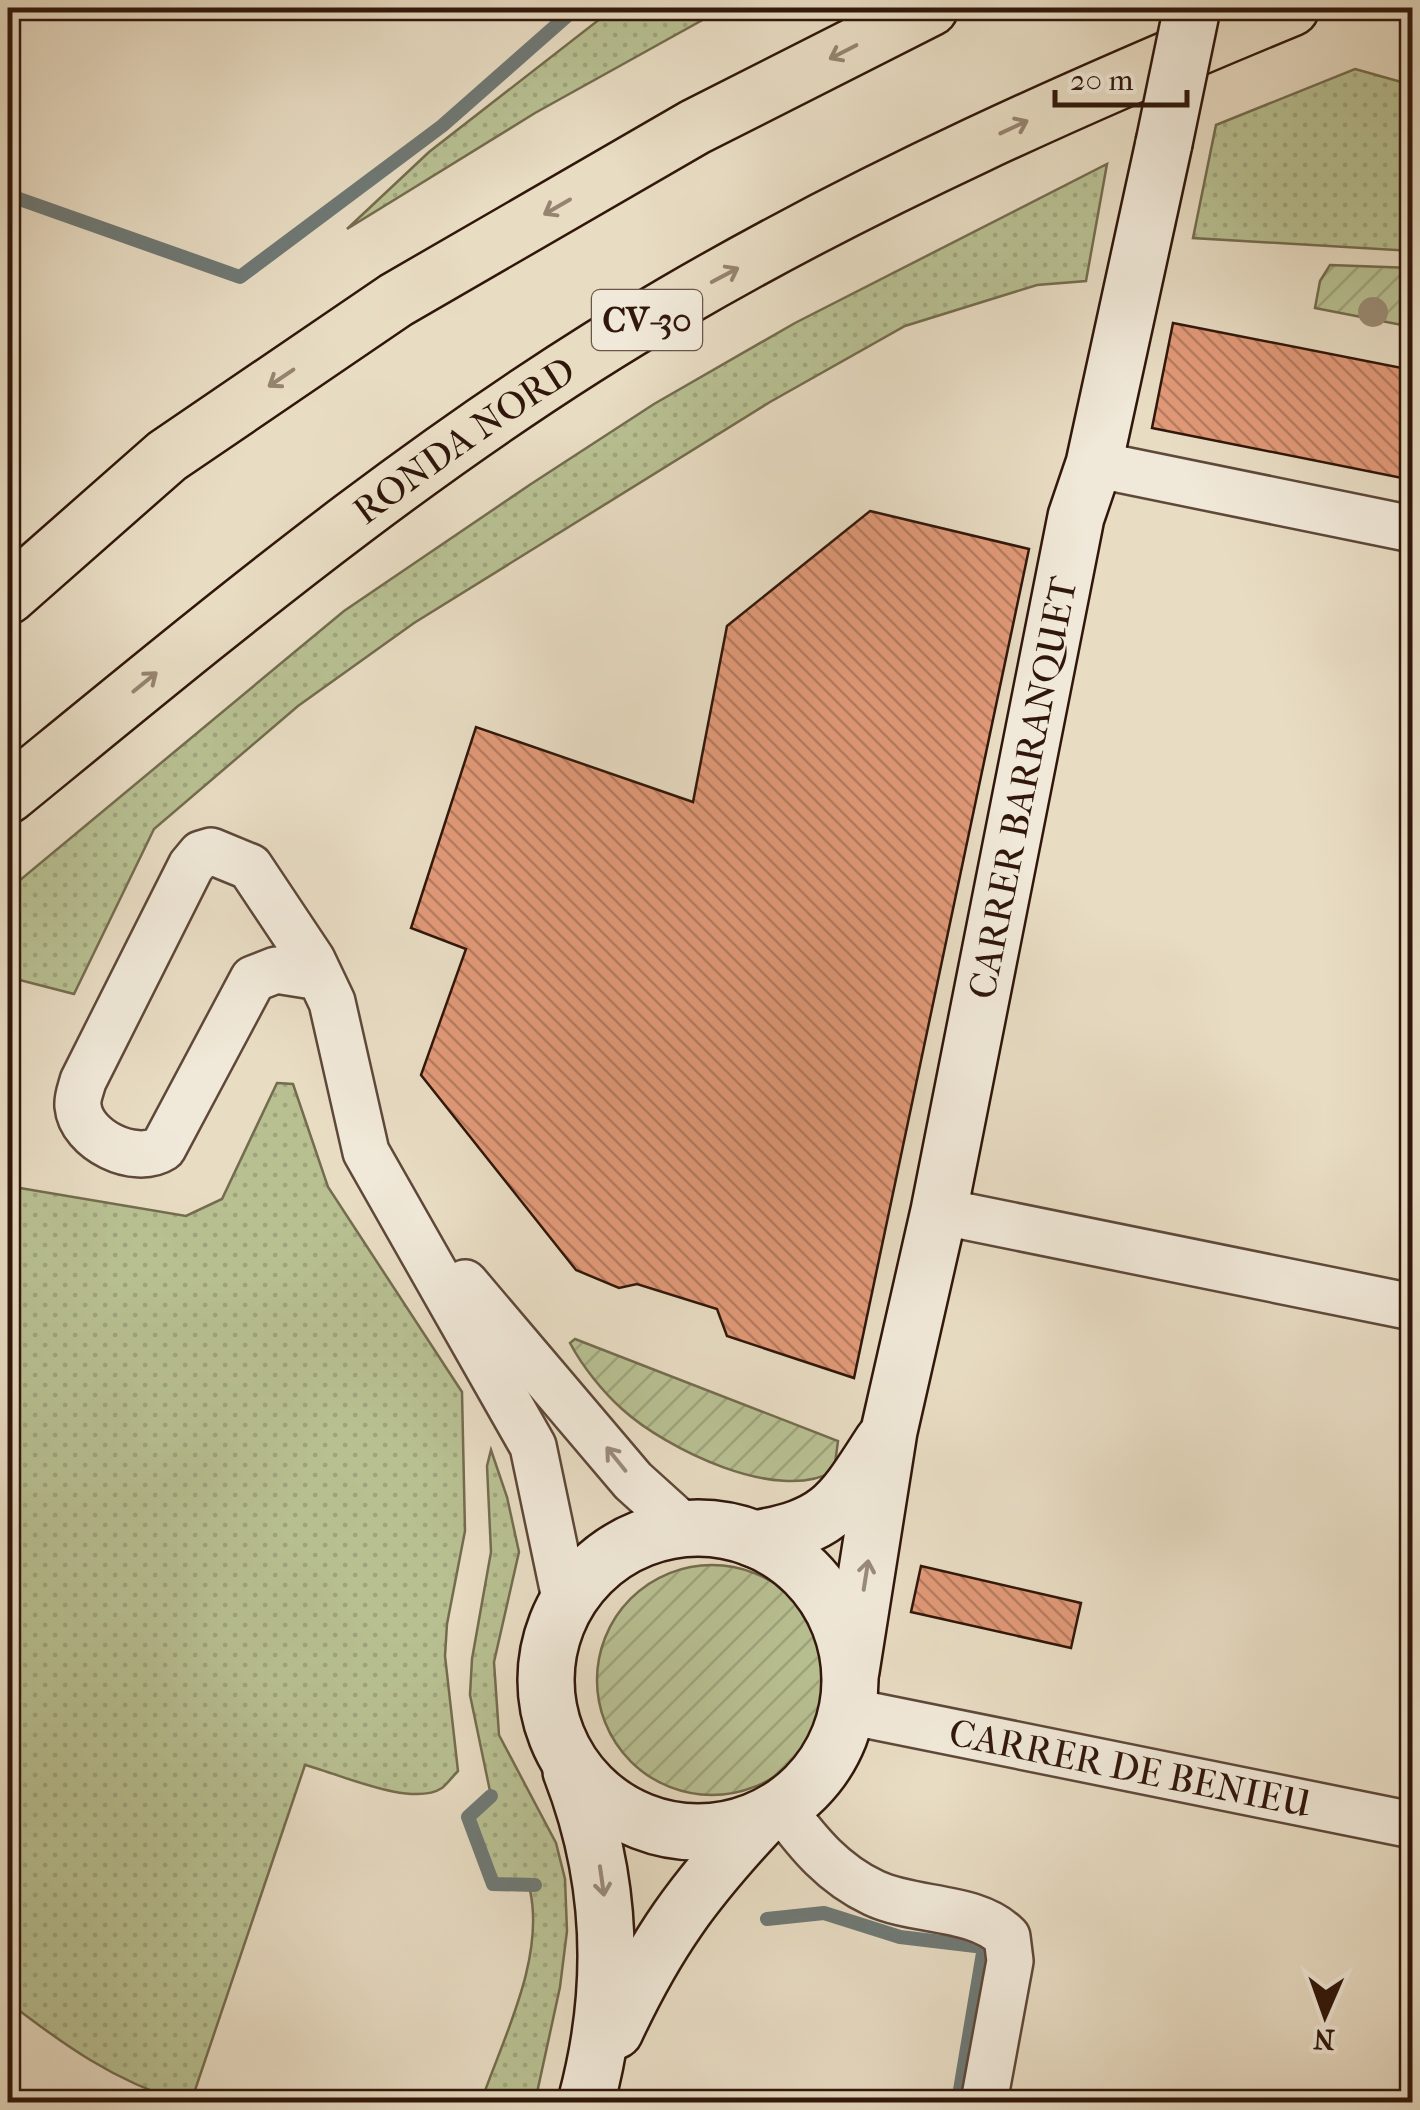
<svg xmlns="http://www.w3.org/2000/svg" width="1420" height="2110" viewBox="0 0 1420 2110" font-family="'IM FELL French Canon',serif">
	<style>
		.grass { fill: url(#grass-dots); stroke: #746c4e; stroke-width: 2.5 }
		.garden { fill: url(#garden-furrows); stroke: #746c4e; stroke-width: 2.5 }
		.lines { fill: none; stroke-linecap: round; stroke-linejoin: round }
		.stream { stroke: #6f7975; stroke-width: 14 }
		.building { fill: url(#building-back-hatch); stroke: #31170b; stroke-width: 2.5 }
		.street-casing { stroke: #5f4839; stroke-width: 50 }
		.secondary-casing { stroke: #31170b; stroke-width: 60 }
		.highway-casing { stroke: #31170b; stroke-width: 60 }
		.street { stroke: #f0e8d8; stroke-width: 45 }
		.secondary { stroke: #f0e8d8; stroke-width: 55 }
		.highway { stroke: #e8dcc3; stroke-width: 55 }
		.secondary-bridge-casing { stroke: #31170b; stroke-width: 60; stroke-linecap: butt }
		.secondary-bridge { stroke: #f0e8d8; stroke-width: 55 }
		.tree { fill: #9a8c74 }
		.oneway { stroke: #968370 }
		.oneway2 { stroke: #9a8a7c }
		.labels { text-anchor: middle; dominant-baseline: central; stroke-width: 9; stroke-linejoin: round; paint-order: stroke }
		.shield { fill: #f0e8d8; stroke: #6a5648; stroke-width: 2.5 }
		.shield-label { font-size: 35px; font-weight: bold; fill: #31170b }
		.street-label { font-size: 38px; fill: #31170b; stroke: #f0e8d8 }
	</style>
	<defs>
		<pattern id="grass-dots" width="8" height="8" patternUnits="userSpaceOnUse" patternTransform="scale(2.5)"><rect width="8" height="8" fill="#b8c092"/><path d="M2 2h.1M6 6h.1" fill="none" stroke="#9fa47d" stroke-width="1.8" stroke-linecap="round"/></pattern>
		<pattern id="garden-furrows" width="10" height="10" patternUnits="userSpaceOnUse" patternTransform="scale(2.5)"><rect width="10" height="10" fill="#b8c092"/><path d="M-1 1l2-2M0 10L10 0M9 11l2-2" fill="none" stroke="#9fa47d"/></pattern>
		<pattern id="building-back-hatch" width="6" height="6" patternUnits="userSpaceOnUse" patternTransform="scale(2.5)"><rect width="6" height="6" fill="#e19978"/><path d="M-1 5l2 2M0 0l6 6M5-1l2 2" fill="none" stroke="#b77c61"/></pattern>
	</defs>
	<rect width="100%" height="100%" fill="#e8dcc3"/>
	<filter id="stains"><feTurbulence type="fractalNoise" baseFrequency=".002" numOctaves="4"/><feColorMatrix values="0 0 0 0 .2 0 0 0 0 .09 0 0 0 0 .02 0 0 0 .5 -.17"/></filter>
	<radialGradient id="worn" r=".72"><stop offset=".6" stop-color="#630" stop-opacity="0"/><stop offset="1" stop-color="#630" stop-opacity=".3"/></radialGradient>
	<g class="grass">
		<path d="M614 8H724L535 113 347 229 429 152Z"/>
		<path d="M1355 69 1412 85V251L1193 238 1216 125Z"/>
		<path d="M1107 164 1086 281 1037 285 905 326 770 402 414 623 298 706 154 829 74 994 8 977V890L344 611 531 484 654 404 795 323Z"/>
		<path d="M277 1083 293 1084 328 1187 462 1392 465 1531 447 1624 445 1656 458 1771C453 1776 447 1784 442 1788 412 1808 337 1773 305 1765L191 2102H183C114 2081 64 2045 8 2002V1186L186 1216 222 1199Z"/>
		<path d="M491 1450 507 1497 519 1552 494 1662 499 1735 556 1843 565 1879 567 1931 560 1987 535 2102H481C503 2038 545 1959 530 1890L493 1884 468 1817 491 1796 470 1695 472 1659 491 1552 487 1466Z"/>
	</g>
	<g class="garden">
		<path d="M1330 265 1412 268V327L1315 308 1320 281Z"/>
		<path d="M575 1339 838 1441 834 1471C778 1504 666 1449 622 1409 603 1392 582 1366 570 1343Z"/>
		<circle cx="712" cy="1680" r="115"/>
	</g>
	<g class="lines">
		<g class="stream">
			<path d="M8 195 240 277 442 126 576 8"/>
			<path d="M491 1796 468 1817 493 1884 535 1885"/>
			<path d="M767 1919 824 1913 900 1937 984 1947 958 2102"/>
		</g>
	</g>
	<g class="building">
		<path d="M1173 323 1412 370V480L1152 428Z"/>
		<path d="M870 511 1029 549 854 1378 727 1336 717 1309 637 1284 619 1288 576 1270 421 1075 466 949 411 928 476 727 693 802 727 626Z"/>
		<path d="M921 1566 1081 1603 1071 1648 911 1612Z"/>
	</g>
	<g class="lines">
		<g class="street-casing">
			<g id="street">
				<path d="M1094 464 1412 529"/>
				<path d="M320 977 276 970 253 979 163 1148C135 1166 81 1140 78 1106 77 1098 81 1089 83 1081L191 866 201 854 211 851 250 867 312 960 332 1002 366 1152 533 1446 566 1603"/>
				<path d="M939 1211 1412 1307"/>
				<path d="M465 1283 633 1481 685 1528"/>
				<path id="s1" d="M848 1711 1412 1825"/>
				<path d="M782 1808C808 1843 833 1874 874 1893 914 1912 976 1905 1007 1937L1010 1961 984 2102"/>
			</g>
		</g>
		<g class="secondary-casing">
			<g id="secondary">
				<circle cx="698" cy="1680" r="152"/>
				<path d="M754 1539C832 1526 841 1505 882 1442"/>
				<path id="s2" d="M851 1671 889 1431 939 1211 1076 517 1094 464 1164 143"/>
				<path d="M571 1771C613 1879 616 1991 586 2102"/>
				<path d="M615 2031C657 1941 693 1892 760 1820"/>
			</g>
		</g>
		<g class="highway-casing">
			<g id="highway">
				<path d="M8 596 167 456 396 300 695 127 930 8"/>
				<path id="s3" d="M8 795C222 620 434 442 674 303 871 188 1080 95 1291 8"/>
			</g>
		</g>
		<use href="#street" class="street"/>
		<use href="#secondary" class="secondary"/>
		<use href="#highway" class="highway"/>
		<g class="secondary-bridge-casing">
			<path id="secondary-bridge" d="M1164 143 1192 8"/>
		</g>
		<use href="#secondary-bridge" class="secondary-bridge"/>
	</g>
	<circle class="tree" cx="1373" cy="312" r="15"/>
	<defs><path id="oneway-shaft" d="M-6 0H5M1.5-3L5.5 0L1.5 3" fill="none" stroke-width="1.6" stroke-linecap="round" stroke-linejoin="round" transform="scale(2.5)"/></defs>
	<g class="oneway">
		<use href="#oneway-shaft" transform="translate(843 52) rotate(153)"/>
		<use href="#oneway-shaft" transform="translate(1014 127) rotate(-25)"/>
		<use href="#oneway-shaft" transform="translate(557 207) rotate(150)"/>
		<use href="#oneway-shaft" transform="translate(725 275) rotate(-28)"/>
		<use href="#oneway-shaft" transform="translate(281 378) rotate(146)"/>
		<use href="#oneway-shaft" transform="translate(145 682) rotate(-39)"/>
	</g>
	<g class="oneway2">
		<use href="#oneway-shaft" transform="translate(616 1459) rotate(-129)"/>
		<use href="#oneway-shaft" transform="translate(866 1575) rotate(-81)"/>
		<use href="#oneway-shaft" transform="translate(602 1881) rotate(82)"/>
	</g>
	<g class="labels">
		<rect class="shield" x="592" y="290" width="110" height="60" rx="8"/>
		<g class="shield-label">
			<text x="647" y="320">CV-30</text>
		</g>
		<g class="street-label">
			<text stroke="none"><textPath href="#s3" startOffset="578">RONDA NORD</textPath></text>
			<text stroke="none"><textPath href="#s2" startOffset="900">CARRER BARRANQUET</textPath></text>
			<text stroke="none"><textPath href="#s1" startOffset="288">CARRER DE BENIEU</textPath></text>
		</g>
	</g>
	<rect width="1420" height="2110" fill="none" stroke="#e8dcc3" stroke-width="40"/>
	<rect x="10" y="10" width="1400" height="2090" fill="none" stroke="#31170b" stroke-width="5"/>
	<rect x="20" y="20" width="1380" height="2070" fill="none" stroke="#31170b" stroke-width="2.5"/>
	<g transform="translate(1325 2015) rotate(182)" stroke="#f0e8d8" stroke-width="8" paint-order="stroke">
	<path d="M0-8L18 38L0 25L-18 38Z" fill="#31170b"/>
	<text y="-15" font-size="28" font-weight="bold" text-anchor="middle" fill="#31170b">N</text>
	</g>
	<path d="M1055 90v15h132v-15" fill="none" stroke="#31170b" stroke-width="5"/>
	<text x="1070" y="90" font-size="30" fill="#31170b" stroke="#f0e8d8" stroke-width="8" paint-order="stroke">20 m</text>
	<rect width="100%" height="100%" filter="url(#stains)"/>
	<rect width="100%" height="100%" fill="url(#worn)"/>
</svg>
